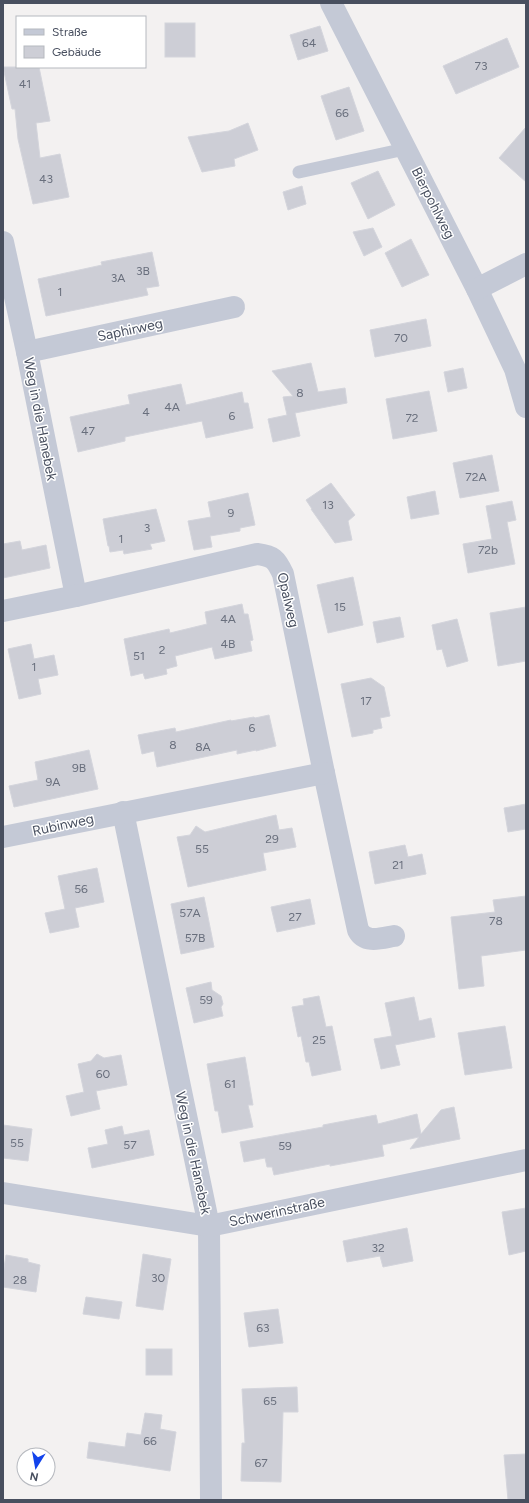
<svg xmlns="http://www.w3.org/2000/svg" width="529" height="1503" viewBox="0 0 529 1503" font-family="Figtree,sans-serif">
	<style>
		.building { fill: #cdced6; stroke: #d4d5dc }
		.lines { fill: none; stroke-linecap: round; stroke-linejoin: round }
		.lane { stroke: #c4c9d6; stroke-width: 13 }
		.street { stroke: #c4c9d6; stroke-width: 22 }
		.labels { text-anchor: middle; dominant-baseline: central; stroke-width: 3; stroke-linejoin: round; paint-order: stroke }
		.number-label { font-size: 12px; fill: #696f7d }
		.street-label { font-size: 14px; fill: #484f5f; stroke: #fff }
	</style>
	<rect width="100%" height="100%" fill="#f3f1f1"/>
	<g class="building">
		<rect x="165" y="23" width="30" height="34"/>
		<path d="M320 26 328 51 298 60 290 35Z"/>
		<path d="M507 38 519 67 456 94 443 66Z"/>
		<path d="M3 67H39L50 121 36 123 40 158 60 154 69 197 33 204 18 139 15 109H12Z"/>
		<path d="M349 87 364 131 336 140 321 96Z"/>
		<path d="M248 123 258 150 234 159 235 166 202 172 188 137 229 131Z"/>
		<path d="M526 127V182L499 158Z"/>
		<path d="M378 171 395 205 368 219 351 183Z"/>
		<path d="M302 186 306 204 288 210 283 192Z"/>
		<path d="M373 228 382 247 364 256 353 232Z"/>
		<path d="M411 239 429 275 402 287 385 253Z"/>
		<path d="M152 252 159 286 146 288 148 295 46 316 38 279 102 265 101 262Z"/>
		<path d="M426 319 431 346 375 357 370 330Z"/>
		<path d="M311 363 318 392 345 388 347 403 295 413 300 436 273 442 268 419 287 415 283 397 293 396 272 371Z"/>
		<path d="M463 368 467 388 448 392 444 372Z"/>
		<path d="M181 384 186 405 242 392 244 403H248L253 428 206 438 202 421 125 437V441L78 452 70 417 130 404 128 395Z"/>
		<path d="M429 391 437 431 393 439 386 399Z"/>
		<path d="M492 455 499 491 460 498 453 463Z"/>
		<path d="M331 483 355 515 348 521 352 540 335 543 311 509H312L306 500Z"/>
		<path d="M435 491 439 514 411 519 407 497Z"/>
		<path d="M248 493 255 525 240 528V531L210 536 212 547 194 550 188 521 211 517 208 502Z"/>
		<path d="M512 501 516 520 507 522 515 564 468 573 463 544 492 539 486 506Z"/>
		<path d="M156 509 165 541 150 544 152 549 124 554 123 550 110 552 109 546H108L103 519Z"/>
		<path d="M20 541 22 550 46 545 50 568 3 578V544Z"/>
		<path d="M353 577 363 625 328 633 317 585Z"/>
		<path d="M242 604 244 614H248L253 640 250 641 252 651 215 659 212 647 175 656 177 666 166 669 167 674 145 679 143 673 131 676 124 639 169 629 170 633 207 624 205 612Z"/>
		<path d="M526 607V661L498 666 490 613Z"/>
		<path d="M400 617 404 637 377 643 373 622Z"/>
		<path d="M457 619 468 661 447 667 442 649 437 650 432 625Z"/>
		<path d="M31 644 34 659 54 655 58 675 38 679 41 694 19 699 8 649Z"/>
		<path d="M371 678 384 687 390 716 380 718 382 728 373 730V733L352 737 341 684Z"/>
		<path d="M269 715 276 746 256 751V750L237 754V750L157 767 154 751 142 754 138 735 175 728 176 732 231 720V721L254 717 255 718Z"/>
		<path d="M89 750 98 789 14 807 9 786 38 780 35 762Z"/>
		<path d="M526 804V829L508 832 504 808Z"/>
		<path d="M276 815 279 830 292 828 296 847 263 853 266 870 188 887 177 837 190 835 196 826 205 832Z"/>
		<path d="M405 845 408 857 422 854 426 874 375 884 369 852Z"/>
		<path d="M97 868 104 902 75 908 79 927 50 933 45 913 65 909 58 876Z"/>
		<path d="M526 896V950L481 956 484 986 459 989 451 917 495 912 493 900Z"/>
		<path d="M204 897 214 947 181 954 171 904Z"/>
		<path d="M310 899 315 924 277 932 271 907Z"/>
		<path d="M211 982 212 990 221 996 223 1004 221 1007 223 1016 194 1023 186 988Z"/>
		<path d="M319 996 326 1027 332 1026 341 1070 312 1076 309 1062H306L301 1036 298 1037 292 1007 304 1005 303 999Z"/>
		<path d="M414 997 419 1021 431 1018 435 1037 395 1045 400 1065 381 1069 374 1039 392 1036 385 1003Z"/>
		<path d="M505 1026 512 1068 465 1075 458 1033Z"/>
		<path d="M97 1054 104 1058 121 1055 127 1085 96 1091 100 1109 71 1116 66 1096 84 1092 78 1064 91 1061Z"/>
		<path d="M245 1057 253 1105H248L253 1127 222 1133 218 1111H215L207 1064Z"/>
		<path d="M454 1107 460 1139 410 1149 419 1137 382 1145 384 1156 330 1166V1164L274 1175 272 1167H267L265 1158 244 1162 240 1142 323 1127V1125L376 1115 378 1124 417 1114 421 1134 441 1110Z"/>
		<path d="M3 1125 32 1129 28 1161 3 1158Z"/>
		<path d="M122 1126 124 1135 149 1130 154 1155 92 1168 88 1148 108 1144 105 1130Z"/>
		<path d="M526 1208V1251L509 1255 502 1212Z"/>
		<path d="M407 1228 413 1261 383 1267 380 1256 347 1262 343 1241Z"/>
		<path d="M143 1254 171 1259 163 1310 136 1306Z"/>
		<path d="M6 1255 28 1259V1262L40 1265 36 1292 3 1287V1274Z"/>
		<path d="M86 1297 122 1302 119 1319 83 1314Z"/>
		<path d="M278 1309 283 1343 249 1347 244 1313Z"/>
		<rect x="146" y="1349" width="26" height="26"/>
		<path d="M297 1387 298 1412H283L281 1482 241 1481 242 1443H245L242 1389Z"/>
		<path d="M145 1413 162 1415 160 1429 176 1432 170 1471 87 1458 89 1442 125 1447 127 1433 141 1435Z"/>
		<path d="M526 1454V1500H508L504 1455Z"/>
	</g>
	<g class="lines">
		<path class="lane" d="M299 172 405 149"/>
		<g class="street">
			<path d="M331 3 477 289 515 369 526 407"/>
			<path d="M3 242 27 352 76 596"/>
			<path d="M477 289 526 264"/>
			<path d="M27 352 234 307"/>
			<path d="M3 611 76 596 257 554C273 556 276 559 283 574L324 773 358 930C365 944 382 938 394 936"/>
			<path d="M123 812 209 1226 211 1500"/>
			<path d="M3 837 324 773"/>
			<path d="M3 1193 209 1226 526 1160"/>
		</g>
	</g>
	<g class="labels">
		<g class="number-label">
			<text x="309" y="43">64</text>
			<text x="481" y="66">73</text>
			<text x="25" y="84">41</text>
			<text x="342" y="113">66</text>
			<text x="46" y="179">43</text>
			<text x="143" y="271">3B</text>
			<text x="118" y="278">3A</text>
			<text x="60" y="292">1</text>
			<text x="401" y="338">70</text>
			<text x="300" y="393">8</text>
			<text x="172" y="407">4A</text>
			<text x="146" y="412">4</text>
			<text x="232" y="416">6</text>
			<text x="412" y="418">72</text>
			<text x="88" y="431">47</text>
			<text x="476" y="477">72A</text>
			<text x="328" y="505">13</text>
			<text x="231" y="513">9</text>
			<text x="147" y="528">3</text>
			<text x="121" y="539">1</text>
			<text x="488" y="550">72b</text>
			<text x="340" y="607">15</text>
			<text x="228" y="619">4A</text>
			<text x="228" y="644">4B</text>
			<text x="162" y="650">2</text>
			<text x="139" y="656">51</text>
			<text x="34" y="667">1</text>
			<text x="366" y="701">17</text>
			<text x="252" y="728">6</text>
			<text x="173" y="745">8</text>
			<text x="203" y="747">8A</text>
			<text x="79" y="768">9B</text>
			<text x="53" y="782">9A</text>
			<text x="272" y="839">29</text>
			<text x="202" y="849">55</text>
			<text x="398" y="865">21</text>
			<text x="81" y="889">56</text>
			<text x="190" y="913">57A</text>
			<text x="295" y="917">27</text>
			<text x="496" y="921">78</text>
			<text x="195" y="938">57B</text>
			<text x="206" y="1000">59</text>
			<text x="319" y="1040">25</text>
			<text x="103" y="1074">60</text>
			<text x="230" y="1084">61</text>
			<text x="17" y="1143">55</text>
			<text x="130" y="1145">57</text>
			<text x="285" y="1146">59</text>
			<text x="378" y="1248">32</text>
			<text x="158" y="1278">30</text>
			<text x="20" y="1280">28</text>
			<text x="263" y="1328">63</text>
			<text x="270" y="1401">65</text>
			<text x="150" y="1441">66</text>
			<text x="261" y="1463">67</text>
		</g>
		<g class="street-label">
			<text transform="translate(433 203) rotate(63)">Bierpohlweg</text>
			<text transform="translate(130 330) rotate(-12)">Saphirweg</text>
			<text transform="translate(40 419) rotate(79)">Weg in die Hanebek</text>
			<text transform="translate(288 600) rotate(77)">Opalweg</text>
			<text transform="translate(63 825) rotate(-12)">Rubinweg</text>
			<text transform="translate(193 1153) rotate(78)">Weg in die Hanebek</text>
			<text transform="translate(277 1212) rotate(-12)">Schwerinstraße</text>
		</g>
	</g>
	<rect width="529" height="1503" fill="none" stroke="#484f5f" stroke-width="8"/>
	<rect x="16" y="16" width="130" height="52" fill="#ffffff" stroke="#b6b9bf"/>
	<rect x="24" y="29" width="20" height="6" fill="#c4c9d6" stroke="#b6b9bf"/>
	<text x="52" y="36" font-size="12" fill="#484f5f">Straße</text>
	<rect x="24" y="46" width="20" height="12" fill="#cdced6" stroke="#b6b9bf"/>
	<text x="52" y="56" font-size="12" fill="#484f5f">Gebäude</text>
	<g transform="translate(36 1467) rotate(191)"><circle r="19" fill="#ffffff" stroke="#b6b9bf"/>
	<path d="M0-3L7 15L0 10L-7 15Z" fill="#1243ec"/>
	<text y="-6" font-size="11" font-weight="bold" text-anchor="middle" fill="#484f5f">N</text>
	</g>
</svg>
